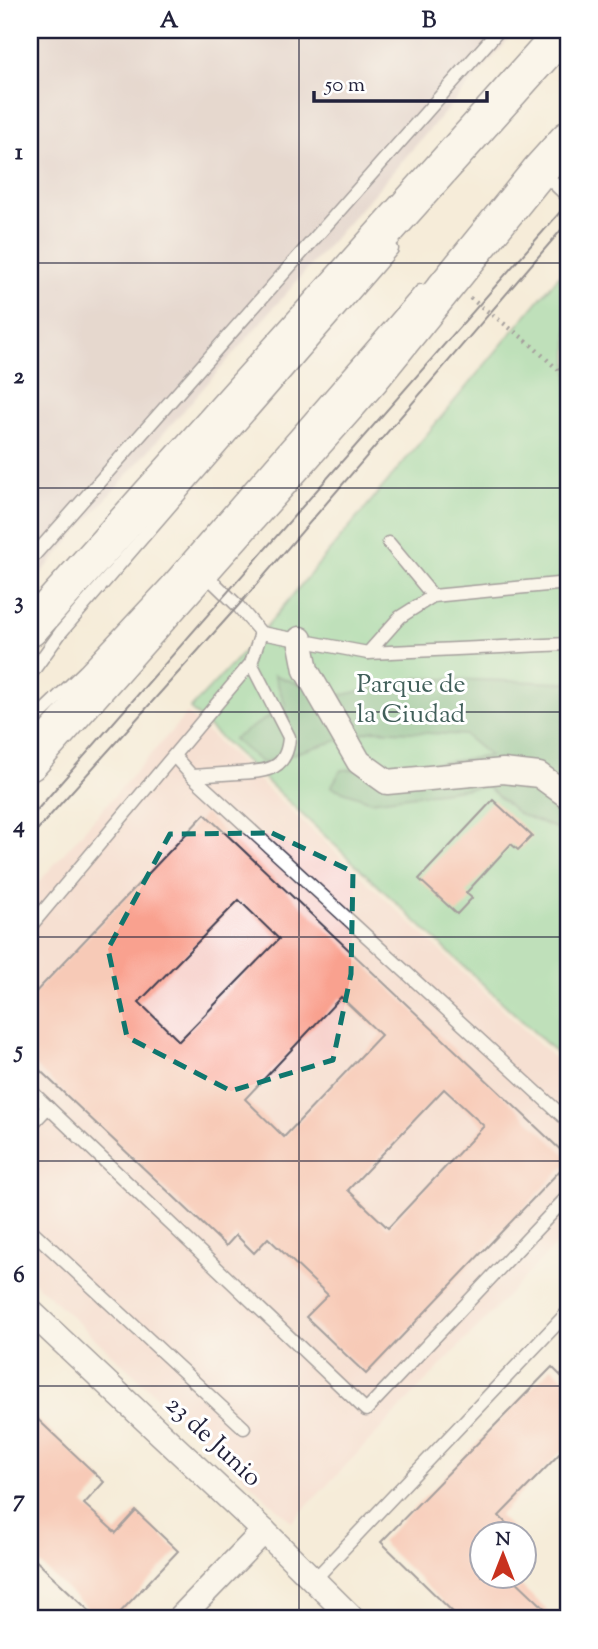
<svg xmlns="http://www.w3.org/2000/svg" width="598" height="1649" viewBox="0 0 598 1649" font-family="'Sorts Mill Goudy',serif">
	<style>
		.built { fill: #f7d0ca }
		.industrial { fill: #d2bec2 }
		.green { fill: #7bd194; stroke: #4e7a68; stroke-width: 2 }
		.forest { fill: #64b37e; stroke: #436a5c; stroke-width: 2 }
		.building { fill: #f9a18f; fill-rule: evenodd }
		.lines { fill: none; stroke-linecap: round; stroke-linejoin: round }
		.lane-casing { stroke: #424053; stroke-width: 15 }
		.street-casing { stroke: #424053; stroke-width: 27 }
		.secondary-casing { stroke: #424053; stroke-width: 38 }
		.path { stroke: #424053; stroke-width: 4.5; stroke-dasharray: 2 5; stroke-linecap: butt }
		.lane { stroke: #fff; stroke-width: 12 }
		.street { stroke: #fff; stroke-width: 24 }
		.secondary { stroke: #fff; stroke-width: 35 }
		.tram { stroke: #22223b; stroke-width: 2 }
		.marked { fill: none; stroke: #0f766e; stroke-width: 5; stroke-dasharray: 14 9; stroke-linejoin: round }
		.grid { fill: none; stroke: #22223b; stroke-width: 2; stroke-opacity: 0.55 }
		.labels { text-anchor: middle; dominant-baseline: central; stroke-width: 6; stroke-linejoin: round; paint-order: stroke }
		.park-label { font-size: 26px; fill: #415f5a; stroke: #fff }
		.street-label { font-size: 26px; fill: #22223b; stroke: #fff }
		.neatline { fill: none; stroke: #22223b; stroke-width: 2.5 }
		.grid-label { font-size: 23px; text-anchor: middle; font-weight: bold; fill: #22223b }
	</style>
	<rect width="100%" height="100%" fill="#fff"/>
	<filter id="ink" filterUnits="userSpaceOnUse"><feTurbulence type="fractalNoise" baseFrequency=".0143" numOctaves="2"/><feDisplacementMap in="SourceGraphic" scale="14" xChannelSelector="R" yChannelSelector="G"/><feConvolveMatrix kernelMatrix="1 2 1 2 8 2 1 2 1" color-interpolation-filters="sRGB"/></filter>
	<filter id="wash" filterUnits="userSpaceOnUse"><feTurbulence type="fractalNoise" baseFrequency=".00686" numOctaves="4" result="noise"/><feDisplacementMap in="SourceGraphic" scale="28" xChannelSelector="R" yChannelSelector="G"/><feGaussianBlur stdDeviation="1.57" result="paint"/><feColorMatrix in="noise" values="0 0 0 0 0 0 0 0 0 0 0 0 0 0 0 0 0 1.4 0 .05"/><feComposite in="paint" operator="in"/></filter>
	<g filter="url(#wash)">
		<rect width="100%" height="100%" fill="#f6ecd9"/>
		<path class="built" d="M187 713 568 1071V1232L292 1522 30 1278V892Z"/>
		<path class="industrial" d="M30 30H517L30 586Z"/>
		<path class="green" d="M568 265V1064L190 709 261 633Z"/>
		<path class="forest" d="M274 675 299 684 343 695 418 678 568 683V833L519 814 486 786 371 801 331 787 341 770 416 766 490 756 465 735 373 730 262 763 233 739 286 706Z"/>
		<g id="blocks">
			<g class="building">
				<path d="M493 800 532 836 518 850 511 844 466 893 472 898 457 914 419 879Z"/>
				<path d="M205 814 568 1157V1162L366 1374 306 1317 328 1295 268 1238 254 1253 236 1235 226 1246 30 1061V998ZM239 900 279 939 179 1041 139 1002ZM341 997 381 1035 284 1137 245 1099ZM444 1089 484 1126 388 1228 348 1190Z"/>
				<path d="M552 1367 568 1383V1445L499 1516 517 1534H482V1576H511L556 1619H460L381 1542Z"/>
				<path d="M30 1412 104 1482 84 1504 116 1533 136 1511 178 1551 114 1619H98L30 1555Z"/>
			</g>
		</g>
	</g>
	<g filter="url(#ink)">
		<use href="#blocks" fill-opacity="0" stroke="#424053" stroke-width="2"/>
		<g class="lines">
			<g class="lane-casing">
				<g id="lane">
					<path d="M542 172 568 197"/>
					<path d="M389 543 433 596"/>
					<path d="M30 560 499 30"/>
					<path d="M202 571 238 606 261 633 368 653 568 644"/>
					<path d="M368 653 400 617 433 596 568 583"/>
					<path d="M30 675 61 632 392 249"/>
					<path d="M30 724 85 671 167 583 421 291"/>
					<path d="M174 756 192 776C207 775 223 774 238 773 266 771 287 771 289 737L251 663"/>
					<path d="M192 776 568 1121"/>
					<path d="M30 927 251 663 261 633"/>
					<path d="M30 1090 366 1410 568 1196"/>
					<path d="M30 1126 48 1107"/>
					<path d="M30 1229 244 1428"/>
					<path d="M313 1581 568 1312"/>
				</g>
			</g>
			<g class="street-casing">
				<g id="street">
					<path d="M300 639 306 670 359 762 387 782 503 771 539 775 568 796"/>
					<path d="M30 1311 264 1531 353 1619"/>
					<path d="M179 1619 264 1531"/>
				</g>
			</g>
			<g class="secondary-casing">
				<g id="secondary">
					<path d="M30 629 565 30"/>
					<path d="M30 763 370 380 540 170 568 139"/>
				</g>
			</g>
			<path class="path" d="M470 298 527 341 568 379"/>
			<use href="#lane" class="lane"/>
			<use href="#street" class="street"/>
			<use href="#secondary" class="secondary"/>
			<g class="tram">
				<path d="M30 818 568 203"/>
				<path d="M30 838 238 606 568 222"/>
			</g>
		</g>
	</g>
	<path d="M0 0H598V1649H0ZM272 833 353 872 351 974 333 1060 231 1091 127 1037 108 949 170 834Z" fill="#f6ecd9" fill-opacity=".55" fill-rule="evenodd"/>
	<path class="marked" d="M272 833 353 872 351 974 333 1060 231 1091 127 1037 108 949 170 834Z"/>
	<path class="grid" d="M299 30V1619M30 263H568M30 488H568M30 712H568M30 937H568M30 1161H568M30 1386H568"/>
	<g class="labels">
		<g class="park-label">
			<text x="411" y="685">Parque de<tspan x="411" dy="30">la Ciudad</tspan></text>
		</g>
		<g class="street-label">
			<text transform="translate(213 1442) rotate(43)">23 de Junio</text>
		</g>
	</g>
	<rect width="598" height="1649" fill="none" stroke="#fff" stroke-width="77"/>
	<g transform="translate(503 1555)"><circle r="33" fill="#ffffff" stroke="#a7a7b1" stroke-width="2"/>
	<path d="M0-5L12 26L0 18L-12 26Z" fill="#c8321e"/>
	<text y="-10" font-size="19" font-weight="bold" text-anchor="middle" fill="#22223b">N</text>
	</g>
	<path d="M314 91v10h173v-10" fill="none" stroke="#22223b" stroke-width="3.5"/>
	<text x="325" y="91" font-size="21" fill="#22223b" stroke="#ffffff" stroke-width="5" paint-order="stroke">50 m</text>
	<rect x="38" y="38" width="522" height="1572" class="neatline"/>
	<g class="grid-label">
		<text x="169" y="27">A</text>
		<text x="429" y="27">B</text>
		<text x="19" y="159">1</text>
		<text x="19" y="383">2</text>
		<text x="19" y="608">3</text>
		<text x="19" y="832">4</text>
		<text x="19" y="1057">5</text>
		<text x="19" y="1282">6</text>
		<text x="19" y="1506">7</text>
	</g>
</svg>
